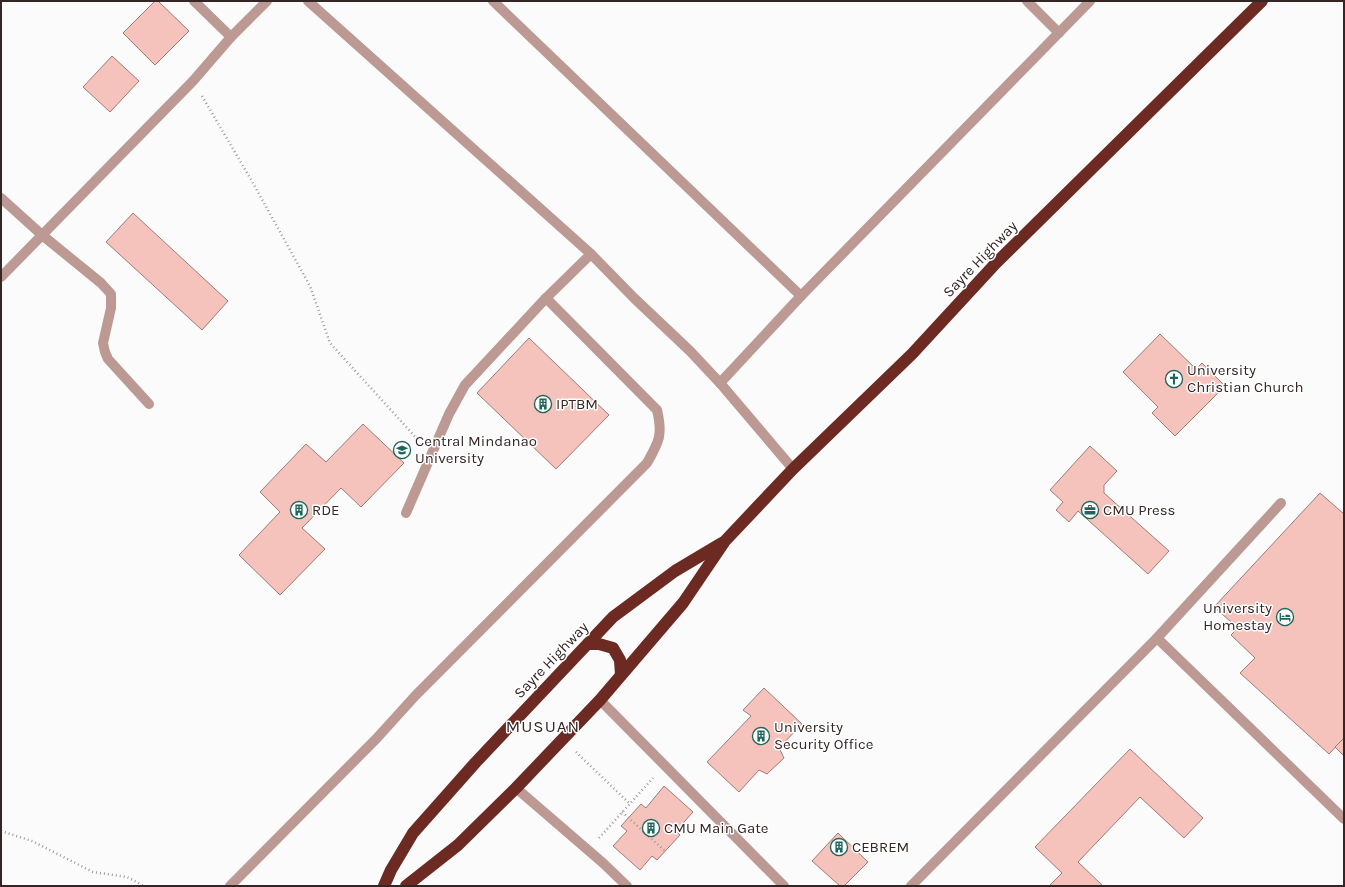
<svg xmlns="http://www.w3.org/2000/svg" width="1345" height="887" viewBox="0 0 1345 887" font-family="Karla,sans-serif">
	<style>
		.building { fill: #f5c3bb; stroke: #9c7c76 }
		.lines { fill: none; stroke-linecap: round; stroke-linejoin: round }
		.path { stroke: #9e9897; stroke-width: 2.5; stroke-dasharray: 1 3; stroke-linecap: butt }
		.minor { stroke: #bd9993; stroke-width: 10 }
		.highway { stroke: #6d2a23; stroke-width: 12 }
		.labels { text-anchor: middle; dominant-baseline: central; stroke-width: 3; stroke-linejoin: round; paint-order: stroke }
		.street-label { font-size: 15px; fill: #332624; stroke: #fff }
		.poi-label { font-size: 15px; fill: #332624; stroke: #fff; text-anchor: start }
		.quarter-label { font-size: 17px; letter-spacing: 1px; fill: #332624; stroke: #fff }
	</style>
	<rect width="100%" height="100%" fill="#fbfbfb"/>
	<g class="building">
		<path d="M155 1H158L189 31 155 65 123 33Z"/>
		<path d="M112 56 139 81 110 112 83 87Z"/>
		<path d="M133 213 228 301 202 330 106 242Z"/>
		<path d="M1160 334 1196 369 1202 363 1225 386 1175 436 1152 413 1158 407 1123 372Z"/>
		<path d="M529 338 609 415 556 469 477 393Z"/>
		<path d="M363 424 404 463 361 507 341 488 302 528 325 549 280 595 239 555 280 512 260 492 306 444 326 462Z"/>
		<path d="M1090 446 1117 471 1104 485V493L1169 551 1148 574 1078 511 1069 522 1056 510 1063 502 1050 490Z"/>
		<path d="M1320 493 1344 514V738L1329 754 1240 673 1255 658 1231 635 1238 628 1214 607Z"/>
		<path d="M764 688 802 724 779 748 784 758 767 774 759 770 739 792 707 762 751 716 743 710Z"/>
		<path d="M1344 738V756L1335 747Z"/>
		<path d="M1130 749 1203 818 1184 838 1140 797 1078 862 1103 886H1049L1062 873 1035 847Z"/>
		<path d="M664 786 693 812 676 831 680 835 657 860 652 856 640 870 613 846 627 831 621 826 641 804 646 808Z"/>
		<path d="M838 833 868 862 844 886H840L812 861Z"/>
	</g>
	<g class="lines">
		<g class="path">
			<path d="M202 96 253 183 310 286 330 343 419 441"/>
			<path d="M576 752 630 804"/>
			<path d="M622 812 665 851"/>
			<path d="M1 831 32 841 93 872 127 877 144 886"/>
			<path d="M599 838 653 778"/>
		</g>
		<g class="minor">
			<path d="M194 1 231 37"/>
			<path d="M308 1 591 254"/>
			<path d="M493 1 801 296 720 383"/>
			<path d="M1027 1 1059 33"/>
			<path d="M1 198 42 235 101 283 111 294V308L103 343 105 352 108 359 149 404"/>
			<path d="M1 277 193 81 231 37 267 1"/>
			<path d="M801 296 1090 1"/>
			<path d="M406 513 449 414 465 385 546 298 591 254 634 298 690 351 720 383 793 469"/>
			<path d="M1157 638 1344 819"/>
			<path d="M600 700 784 886"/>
			<path d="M516 788 603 863 627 886"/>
			<path d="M230 886 377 738 415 696 647 463C659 442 663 435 657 410L546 298"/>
			<path d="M911 886 1157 638 1281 503"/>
		</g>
		<g class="highway">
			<path d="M588 644H599L613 648 620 660 621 675"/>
			<path d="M384 886 391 870 413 833 476 762 613 617 675 571 722 543"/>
			<path d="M406 886 458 845 516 788 600 700 683 603 725 541 793 469 912 354 996 263 1262 1"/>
		</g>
	</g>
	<defs>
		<g id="church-ring" transform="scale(0.9)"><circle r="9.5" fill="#fff" stroke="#1f6559" stroke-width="1.5"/><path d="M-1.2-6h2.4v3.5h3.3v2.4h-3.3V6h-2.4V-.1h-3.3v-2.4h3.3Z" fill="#1f6559"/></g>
		<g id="building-ring" transform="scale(0.9)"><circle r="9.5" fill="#fff" stroke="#1f6559" stroke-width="1.5"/><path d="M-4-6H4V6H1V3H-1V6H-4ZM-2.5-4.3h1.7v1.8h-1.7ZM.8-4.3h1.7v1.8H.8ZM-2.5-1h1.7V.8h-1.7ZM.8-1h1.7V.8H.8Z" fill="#1f6559"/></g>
		<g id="university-ring" transform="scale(0.9)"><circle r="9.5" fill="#fff" stroke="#1f6559" stroke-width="1.5"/><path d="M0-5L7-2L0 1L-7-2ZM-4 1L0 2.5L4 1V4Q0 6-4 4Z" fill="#1f6559"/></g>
		<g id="office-ring" transform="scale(0.9)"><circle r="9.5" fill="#fff" stroke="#1f6559" stroke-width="1.5"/><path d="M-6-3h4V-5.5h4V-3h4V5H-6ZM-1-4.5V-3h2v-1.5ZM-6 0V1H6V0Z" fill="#1f6559"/></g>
		<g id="hotel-ring" transform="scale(0.9)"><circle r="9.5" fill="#fff" stroke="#1f6559" stroke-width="1.5"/><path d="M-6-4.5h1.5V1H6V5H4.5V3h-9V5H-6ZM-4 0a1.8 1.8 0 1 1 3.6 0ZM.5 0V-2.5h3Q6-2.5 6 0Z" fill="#1f6559"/></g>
	</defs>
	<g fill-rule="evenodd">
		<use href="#church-ring" x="1174" y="379"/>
		<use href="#building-ring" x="543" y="404"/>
		<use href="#university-ring" x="402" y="450"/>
		<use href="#building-ring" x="299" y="510"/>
		<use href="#office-ring" x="1090" y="510"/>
		<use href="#hotel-ring" x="1285" y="617"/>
		<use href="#building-ring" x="761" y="736"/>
		<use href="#building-ring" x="651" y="828"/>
		<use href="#building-ring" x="839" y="847"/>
	</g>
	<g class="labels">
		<g class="street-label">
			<text transform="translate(980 259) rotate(-46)">Sayre Highway</text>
			<text transform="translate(551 660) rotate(-46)">Sayre Highway</text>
		</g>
		<g class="poi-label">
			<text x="1187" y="370">University<tspan x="1187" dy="17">Christian Church</tspan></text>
			<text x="556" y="404">IPTBM</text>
			<text x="415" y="441">Central Mindanao<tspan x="415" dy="17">University</tspan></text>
			<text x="312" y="510">RDE</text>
			<text x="1103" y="510">CMU Press</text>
			<text x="1272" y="608" text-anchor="end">University<tspan x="1272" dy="17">Homestay</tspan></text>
			<text x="774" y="727">University<tspan x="774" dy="17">Security Office</tspan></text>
			<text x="664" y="828">CMU Main Gate</text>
			<text x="852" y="847">CEBREM</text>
		</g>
		<g class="quarter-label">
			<text x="543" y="726">MUSUAN</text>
		</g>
	</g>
	<rect width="1345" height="887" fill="none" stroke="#332624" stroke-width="4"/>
</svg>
